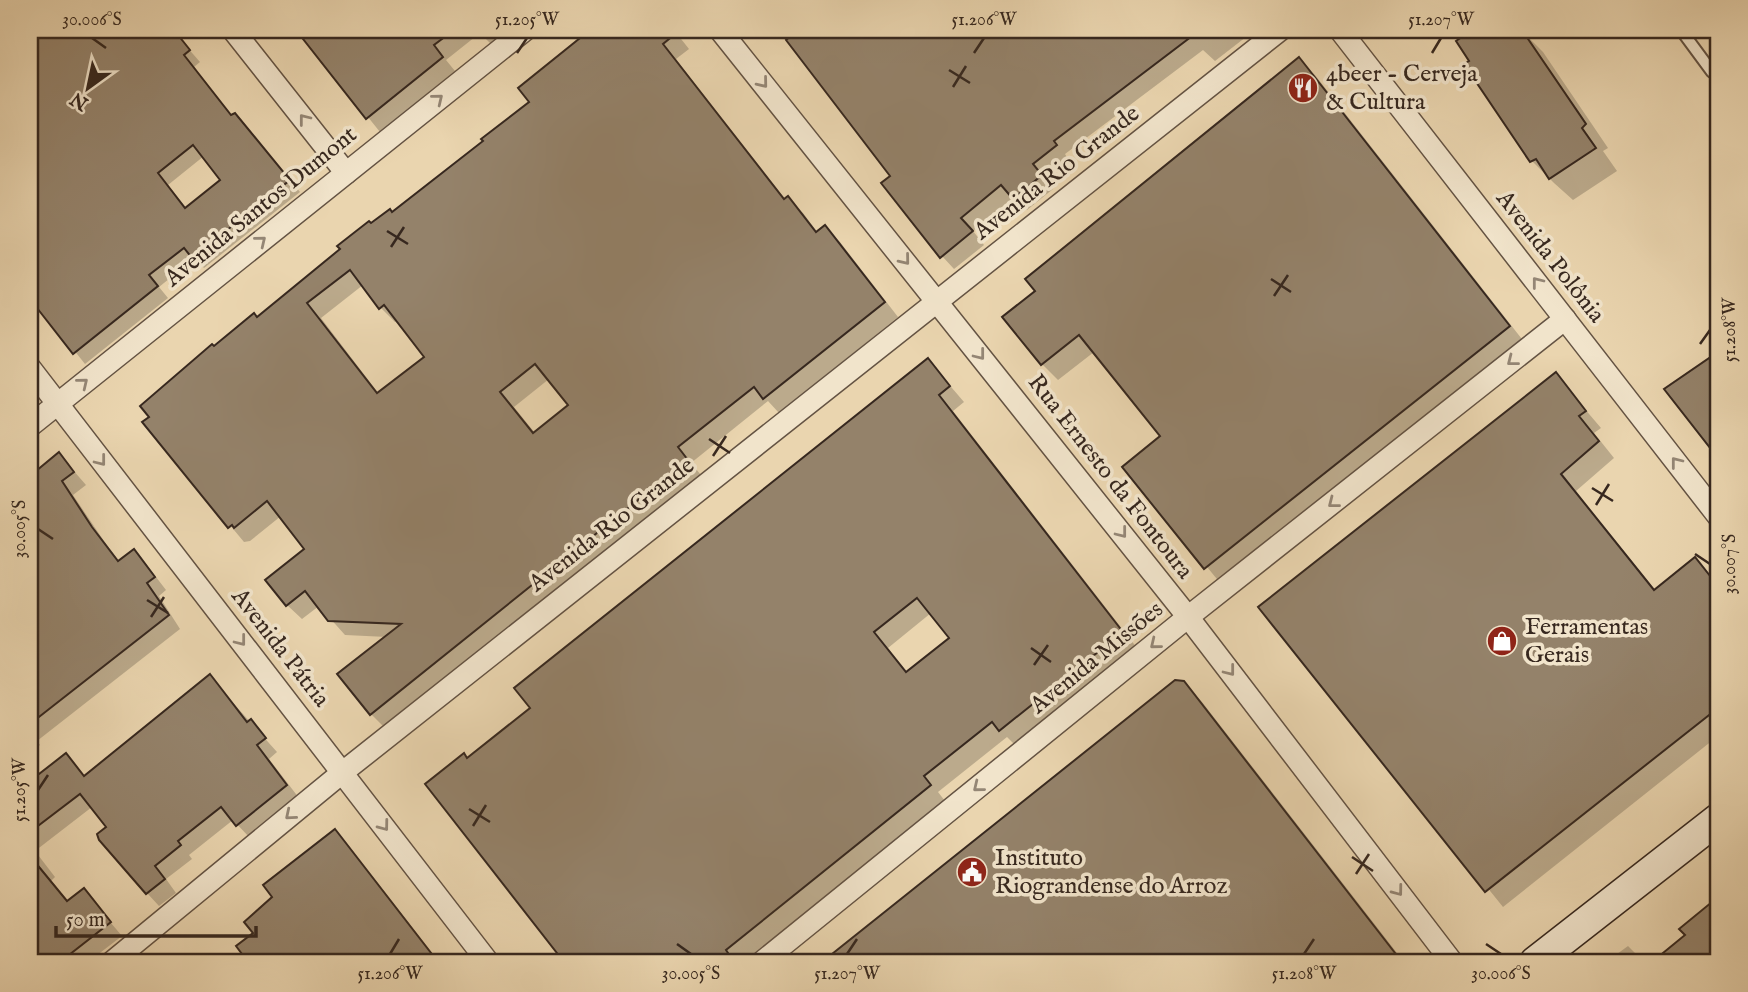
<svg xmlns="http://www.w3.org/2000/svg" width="1748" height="992" viewBox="0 0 1748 992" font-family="'IM FELL English',serif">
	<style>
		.shadow { fill: #0003; fill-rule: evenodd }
		.building { fill: #94826a; stroke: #37281f; stroke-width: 2; fill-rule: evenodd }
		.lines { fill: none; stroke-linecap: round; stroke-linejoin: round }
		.service-casing { stroke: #645343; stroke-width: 14 }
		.minor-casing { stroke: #645343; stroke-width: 24 }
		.secondary-casing { stroke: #37281f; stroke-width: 33 }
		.service { stroke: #f1e4cb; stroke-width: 10 }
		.minor { stroke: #f1e4cb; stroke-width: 21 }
		.secondary { stroke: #f1e4cb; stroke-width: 30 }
		.oneway { stroke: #948675 }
		.ticks { fill: none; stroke: #37281f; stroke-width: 2.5 }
		.labels { text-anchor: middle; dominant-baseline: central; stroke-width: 7; stroke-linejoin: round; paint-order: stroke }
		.poi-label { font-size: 24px; fill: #37281f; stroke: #f1e4cb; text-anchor: start }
		.street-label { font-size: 24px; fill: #37281f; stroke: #f1e4cb }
		.neatline { fill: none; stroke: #37281f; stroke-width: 2.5 }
		.ticks-label { font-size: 18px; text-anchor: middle; fill: #37281f }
	</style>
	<rect width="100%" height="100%" fill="#ead5af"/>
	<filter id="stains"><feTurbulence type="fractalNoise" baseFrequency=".00286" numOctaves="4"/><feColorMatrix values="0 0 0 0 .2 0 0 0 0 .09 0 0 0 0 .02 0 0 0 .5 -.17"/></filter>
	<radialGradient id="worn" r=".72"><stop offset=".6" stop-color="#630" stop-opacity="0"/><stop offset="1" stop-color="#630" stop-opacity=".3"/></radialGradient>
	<g class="shadow">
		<path d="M30 30H172L200 62 194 67 232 117 235 115 246 126 300 192 204 268 195 258 159 287 168 298 85 364 30 295V79L46 66 30 46ZM204 156 223 180 187 209 168 185Z"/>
		<path d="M298 30H511L492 45 480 33 446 60 455 71 380 132Z"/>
		<path d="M593 30H674L689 49 676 59 744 148 786 200 788 199 803 213 818 233 825 227 840 242 898 317 779 413 768 401 691 463 701 475 386 729 371 714 387 637 345 635 319 606 302 619 287 605 307 549 281 516 250 541 244 542 145 423 214 348 257 319 371 226 393 214 532 103 520 88ZM363 285 381 308 395 322 398 320 427 357 379 394 321 318ZM549 379 570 405 535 433 514 407Z"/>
		<path d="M785 30H1255L1215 61 1203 50 1065 154 1068 159 1044 178 1053 189 1027 210 1014 197 973 231 984 245 954 269 942 256 893 177Z"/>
		<path d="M1476 30H1521L1543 52 1608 148 1603 151 1617 171 1573 200 1554 183 1532 161 1458 41Z"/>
		<path d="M1712 30H1718V39Z"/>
		<path d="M1299 60 1315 75 1525 343 1221 584 1125 467 1162 437 1094 352 1058 380 1042 364 1037 291Z"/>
		<path d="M1718 354V455L1667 389Z"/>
		<path d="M928 360 964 402 953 411 1137 648 1015 745 1007 737 938 792 945 801 745 962H567L428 784 468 760 533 709ZM931 613 951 639 908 673 888 648Z"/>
		<path d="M1555 374 1601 428 1594 433 1614 458 1576 491 1656 591 1695 560 1718 584V736L1503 907 1261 607Z"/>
		<path d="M59 454 86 485 73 495 104 541 119 562 133 551 146 564 166 590 159 596 180 629 37 741 40 745 30 753V478Z"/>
		<path d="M210 677 277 752 269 759 299 798 250 838 233 820 189 855 192 859 166 879 176 893 159 906 147 893 108 827 92 807 35 851 55 877 51 881 68 902 83 890 122 936 88 962H30V784L66 755 85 777Z"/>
		<path d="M1175 682 1183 683 1202 702 1404 962H825Z"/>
		<path d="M335 832 348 845 439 962H235L245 955 275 898Z"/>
		<path d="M1714 902 1718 906V962H1654L1687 936Z"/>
		<path d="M1628 946 1644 962H1606Z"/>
	</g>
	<g class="building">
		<path d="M30 30H174L190 50 184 55 231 115 235 113 290 180 192 258 184 248 149 275 158 286 73 354 30 299ZM193 145 220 180 185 208 158 173Z"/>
		<path d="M296 30H454L434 45 443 57 366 119Z"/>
		<path d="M590 30H680L663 44 784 199 788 196 816 232 825 225 885 302 763 399 754 387 678 447 688 460 370 715 337 674 401 624 328 621 305 591 286 606 265 580 304 549 267 501 234 528 232 525 228 528 142 422 149 417 140 406 212 344 214 346 254 313 257 317 340 249 337 246 369 221 371 223 390 209 392 212 483 141 481 139 529 102 518 88ZM350 270 379 309 384 305 424 357 377 393 307 303ZM535 364 568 405 533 433 500 392Z"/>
		<path d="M798 30H1200L1054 141 1057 145 1033 164 1042 175 1013 199 1001 185 961 218 973 231 940 258 881 183 890 176 786 40Z"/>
		<path d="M1472 30H1522L1586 124 1582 128 1596 148 1549 179 1536 159 1530 162 1464 64 1469 61 1456 41Z"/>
		<path d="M1299 57 1510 326 1204 569 1122 467 1160 436 1079 335 1041 365 1002 317 1035 291 1025 279Z"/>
		<path d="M1718 352V458L1664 389Z"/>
		<path d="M928 358 950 386 939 395 1123 632 999 731 992 722 924 776 931 785 726 950 728 953 716 962H564L425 784 464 753 467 758 530 708 514 688ZM917 598 949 638 906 672 874 632Z"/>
		<path d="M1556 372 1586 411 1579 416 1599 441 1561 474 1654 590 1695 557 1718 586V708L1485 892 1258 607Z"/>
		<path d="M59 452 74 472 62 481 92 527 118 561 134 549 155 577 147 583 169 615 30 724V476Z"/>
		<path d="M210 674 247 722 251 719 266 738 257 745 287 785 236 826 221 807 178 841 181 845 155 866 165 879 146 894 99 840 97 834 106 827 80 794 30 832V781L66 753 84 776Z"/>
		<path d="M1175 680 1184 681 1402 962H822Z"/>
		<path d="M335 829 438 962H248L236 946 253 933 244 922 272 897 263 885Z"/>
		<path d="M30 856 67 901 84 888 111 922 60 962H30Z"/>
		<path d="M1718 897V962H1652L1685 935 1679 929Z"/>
	</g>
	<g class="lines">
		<g class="service-casing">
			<path id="service" d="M1681 30 1712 72"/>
		</g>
		<g class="minor-casing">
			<g id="minor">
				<path d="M233 30 346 173"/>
				<path d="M720 30 1188 617 1452 962"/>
				<path d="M1340 30 1718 516"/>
				<path d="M30 368 488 962"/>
				<path d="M30 426 525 30"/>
				<path d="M112 962 343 772 1280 30"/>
				<path d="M762 962 1188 617 1565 319"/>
			</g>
		</g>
		<g class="secondary-casing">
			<path id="secondary" d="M1535 962 1718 819"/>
		</g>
		<use href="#service" class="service"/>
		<use href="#minor" class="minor"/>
		<use href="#secondary" class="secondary"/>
	</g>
	<defs><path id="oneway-chevron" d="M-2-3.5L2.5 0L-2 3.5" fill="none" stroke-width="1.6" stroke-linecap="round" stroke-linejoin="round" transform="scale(1.75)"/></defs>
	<g class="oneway">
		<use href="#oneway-chevron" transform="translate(763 83) rotate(51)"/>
		<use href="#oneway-chevron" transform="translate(438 99) rotate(-39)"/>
		<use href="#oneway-chevron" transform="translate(304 119) rotate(-128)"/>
		<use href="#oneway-chevron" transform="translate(261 241) rotate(-39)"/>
		<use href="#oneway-chevron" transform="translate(905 260) rotate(51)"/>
		<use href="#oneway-chevron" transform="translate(1537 282) rotate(-128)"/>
		<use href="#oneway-chevron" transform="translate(980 355) rotate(52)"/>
		<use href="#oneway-chevron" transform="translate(1512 361) rotate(142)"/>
		<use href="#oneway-chevron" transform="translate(83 383) rotate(-39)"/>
		<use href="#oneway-chevron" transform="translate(101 461) rotate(52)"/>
		<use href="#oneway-chevron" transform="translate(1676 462) rotate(-128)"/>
		<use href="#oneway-chevron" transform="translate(1333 503) rotate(142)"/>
		<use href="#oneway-chevron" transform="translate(1122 533) rotate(52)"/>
		<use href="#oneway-chevron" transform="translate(241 641) rotate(52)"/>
		<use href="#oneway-chevron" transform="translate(1155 644) rotate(141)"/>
		<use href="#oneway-chevron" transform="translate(1230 671) rotate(52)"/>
		<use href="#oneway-chevron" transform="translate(978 787) rotate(141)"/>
		<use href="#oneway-chevron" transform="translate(290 815) rotate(140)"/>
		<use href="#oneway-chevron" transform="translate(384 826) rotate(53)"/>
		<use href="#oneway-chevron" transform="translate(1398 891) rotate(53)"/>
	</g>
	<path class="ticks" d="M92 38 106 48M517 53 527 38M974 53 984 38M1432 53 1441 38M949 70 970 83M953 87 966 66M387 231 408 244M391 247 404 227M1271 279 1291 292M1274 296 1288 275M1700 344 1710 330M709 439 730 453M713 456 726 436M1592 488 1613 501M1596 505 1609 484M38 529 53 539M1695 554 1710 564M147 600 168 613M151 617 164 597M1031 648 1051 662M1034 665 1048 645M38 790 48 775M469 809 490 822M473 826 486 805M1352 857 1373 871M1356 874 1369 854M677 944 691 954M1486 944 1501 954M390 954 399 939M847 954 857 939M1304 954 1314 939"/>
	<defs>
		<g id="restaurant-disc" transform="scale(1.575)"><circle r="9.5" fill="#8f2418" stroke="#f1e4cb"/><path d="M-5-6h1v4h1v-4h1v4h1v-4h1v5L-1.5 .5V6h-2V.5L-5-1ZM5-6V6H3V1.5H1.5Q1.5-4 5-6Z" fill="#fff"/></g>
		<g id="shop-disc" transform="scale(1.575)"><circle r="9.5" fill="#8f2418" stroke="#f1e4cb"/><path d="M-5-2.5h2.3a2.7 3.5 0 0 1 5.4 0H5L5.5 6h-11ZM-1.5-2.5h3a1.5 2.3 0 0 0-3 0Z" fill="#fff"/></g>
		<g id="civic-disc" transform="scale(1.575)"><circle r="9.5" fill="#8f2418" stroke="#f1e4cb"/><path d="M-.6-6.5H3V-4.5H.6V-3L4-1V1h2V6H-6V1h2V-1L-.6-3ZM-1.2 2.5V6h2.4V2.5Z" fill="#fff"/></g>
	</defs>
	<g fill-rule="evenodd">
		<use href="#restaurant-disc" x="1303" y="88"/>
		<use href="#shop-disc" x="1502" y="641"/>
		<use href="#civic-disc" x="972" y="872"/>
	</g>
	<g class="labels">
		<g class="poi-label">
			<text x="1326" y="74">4beer - Cerveja<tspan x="1326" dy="28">&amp; Cultura</tspan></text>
			<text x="1525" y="627">Ferramentas<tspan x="1525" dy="28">Gerais</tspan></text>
			<text x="995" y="858">Instituto<tspan x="995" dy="28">Riograndense do Arroz</tspan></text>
		</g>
		<g class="street-label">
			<text transform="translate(1057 173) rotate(-38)">Avenida Rio Grande</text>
			<text transform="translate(261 207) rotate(-39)">Avenida Santos Dumont</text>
			<text transform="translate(1550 257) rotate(52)">Avenida Polônia</text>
			<text transform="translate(1110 477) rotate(52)">Rua Ernesto da Fontoura</text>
			<text transform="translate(612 525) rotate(-38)">Avenida Rio Grande</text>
			<text transform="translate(280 648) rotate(52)">Avenida Pátria</text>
			<text transform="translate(1097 658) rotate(-39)">Avenida Missões</text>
		</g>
	</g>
	<rect width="1748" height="992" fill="none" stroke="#ead5af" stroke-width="77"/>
	<g transform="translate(88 88) rotate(213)" stroke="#f1e4cb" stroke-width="5" paint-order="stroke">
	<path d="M0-5L12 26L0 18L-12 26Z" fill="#37281f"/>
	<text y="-10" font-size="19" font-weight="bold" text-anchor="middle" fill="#37281f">N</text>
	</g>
	<path d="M56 926v10h200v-10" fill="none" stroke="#37281f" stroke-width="3.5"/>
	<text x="66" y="926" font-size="21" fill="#37281f" stroke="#f1e4cb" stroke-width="5" paint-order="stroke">50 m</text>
	<rect x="38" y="38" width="1672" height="916" class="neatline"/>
	<g class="ticks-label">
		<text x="92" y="25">30.006°S</text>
		<text x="527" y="25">51.205°W</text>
		<text x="984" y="25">51.206°W</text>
		<text x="1441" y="25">51.207°W</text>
		<text transform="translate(1729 330) rotate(-90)" y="6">51.208°W</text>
		<text transform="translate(19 529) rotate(-90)" y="6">30.005°S</text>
		<text transform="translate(1729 564) rotate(-90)" y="6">30.007°S</text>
		<text transform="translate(19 790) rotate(-90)" y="6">51.205°W</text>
		<text x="390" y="979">51.206°W</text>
		<text x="691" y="979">30.005°S</text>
		<text x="847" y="979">51.207°W</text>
		<text x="1304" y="979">51.208°W</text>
		<text x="1501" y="979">30.006°S</text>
	</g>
	<rect width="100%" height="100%" filter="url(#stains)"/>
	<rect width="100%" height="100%" fill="url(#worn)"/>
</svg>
